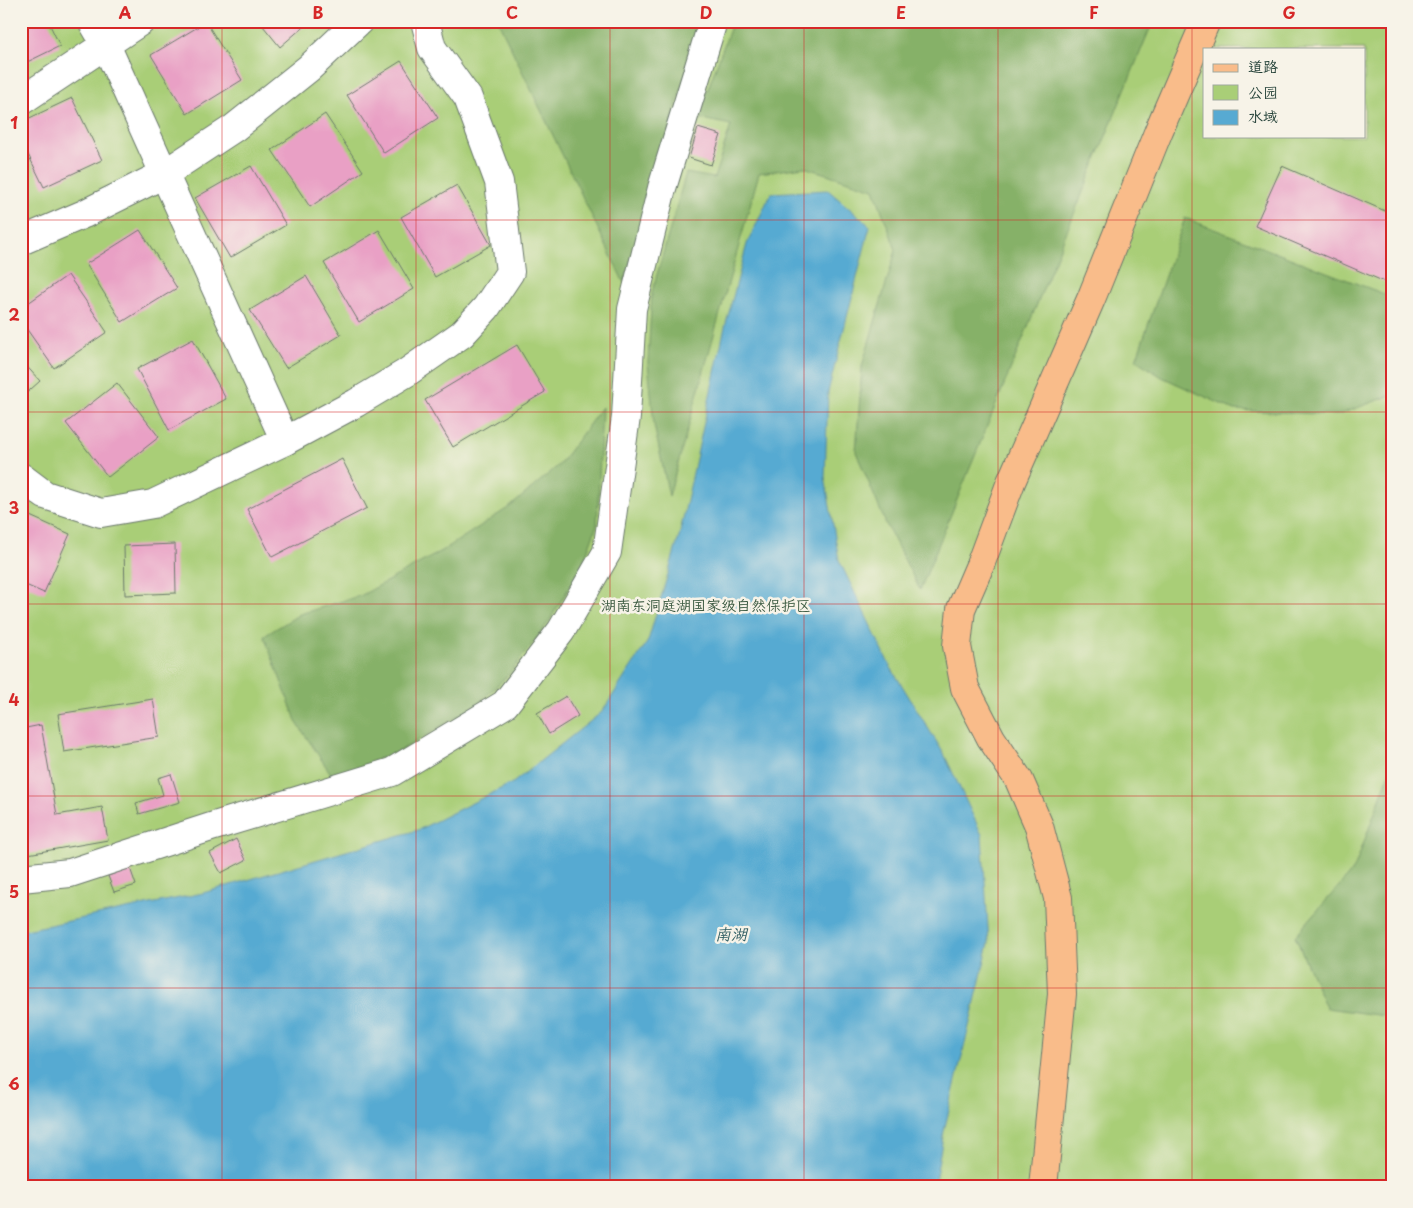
<svg xmlns="http://www.w3.org/2000/svg" width="1413" height="1208" viewBox="0 0 1413 1208" font-family="'Playpen Sans','LXGW WenKai TC',sans-serif">
	<style>
		.green { fill: #a9ce77; stroke: #648656; fill-rule: evenodd }
		.forest { fill: #86b168; stroke: #52774e }
		.water { fill: #57aad2; stroke: #3b7483 }
		.building { fill: #e9a0c5 }
		.lines { fill: none; stroke-linecap: round; stroke-linejoin: round }
		.minor-casing { stroke: #6a786b; stroke-width: 30 }
		.major-casing { stroke: #6a786b; stroke-width: 30 }
		.minor { stroke: #fff; stroke-width: 28 }
		.major { stroke: #f9bc8a; stroke-width: 28 }
		.grid { fill: none; stroke: #d62828; stroke-width: 1; stroke-opacity: 0.55 }
		.labels { text-anchor: middle; dominant-baseline: central; stroke-width: 5; stroke-linejoin: round; paint-order: stroke }
		.park-label { font-size: 15px; fill: #3b5a41; stroke: #f7f3e8 }
		.water-label { font-size: 16px; font-style: italic; fill: #305e63; stroke: #f7f3e8 }
		.neatline { fill: none; stroke: #d62828; stroke-width: 2 }
		.grid-label { font-size: 16px; text-anchor: middle; font-weight: bold; fill: #d62828 }
	</style>
	<rect width="100%" height="100%" fill="#f7f3e8"/>
	<filter id="ink" filterUnits="userSpaceOnUse"><feTurbulence type="fractalNoise" baseFrequency=".02" numOctaves="2"/><feDisplacementMap in="SourceGraphic" scale="10" xChannelSelector="R" yChannelSelector="G"/><feConvolveMatrix kernelMatrix="1 2 1 2 8 2 1 2 1" color-interpolation-filters="sRGB"/></filter>
	<filter id="wash" filterUnits="userSpaceOnUse"><feTurbulence type="fractalNoise" baseFrequency=".0096" numOctaves="4" result="noise"/><feDisplacementMap in="SourceGraphic" scale="20" xChannelSelector="R" yChannelSelector="G"/><feGaussianBlur stdDeviation="1.12" result="paint"/><feColorMatrix in="noise" values="0 0 0 0 0 0 0 0 0 0 0 0 0 0 0 0 0 1.4 0 .05"/><feComposite in="paint" operator="in"/></filter>
	<g filter="url(#wash)">
		<rect width="100%" height="100%" fill="#f4e6d0"/>
		<path class="green" d="M21 21H1392V1187H21ZM1204 49H1364V136H1204Z"/>
		<g class="forest">
			<path d="M498 21H701L624 283Z"/>
			<path d="M733 21H1153L920 590 886 524 856 452 862 366 896 250 874 189 804 167 759 173 669 496 654 425 648 362 652 292 686 173 714 178 731 125 697 118Z"/>
			<path d="M1185 218 1392 297V395L1338 415 1234 410 1162 377 1136 360Z"/>
			<path d="M602 407 597 525 582 566 548 623 510 673 478 704 400 751 333 777 297 723 264 636 300 614 362 595 442 551 511 506 560 464Z"/>
			<path d="M1392 766V1017L1326 1008 1295 936 1354 869Z"/>
		</g>
		<path class="water" d="M828 190 870 226 828 392 825 477 839 560 890 666 944 754 982 835 989 943 944 1131 934 1187H21V931L203 893 418 830 514 782 602 712 648 641 679 537 724 331 747 244 771 193Z"/>
		<g id="blocks">
			<g class="building">
				<path d="M21 21H48L60 46 21 65Z"/>
				<path d="M259 21H310L280 47Z"/>
				<path d="M206 22 242 80 187 114 151 55Z"/>
				<path d="M401 61 438 118 384 153 347 95Z"/>
				<path d="M72 98 102 160 44 187 21 140V122Z"/>
				<path d="M325 114 363 171 310 207 272 150Z"/>
				<path d="M698 128 721 135 711 165 689 158Z"/>
				<path d="M251 166 286 225 230 258 195 198Z"/>
				<path d="M1282 166 1392 214V267L1385 282 1255 226Z"/>
				<path d="M457 185 491 245 435 277 401 217Z"/>
				<path d="M140 230 177 288 122 322 86 264Z"/>
				<path d="M379 230 414 289 359 322 324 263Z"/>
				<path d="M68 275 107 332 54 368 21 321V308Z"/>
				<path d="M306 276 341 335 286 368 250 310Z"/>
				<path d="M193 339 226 399 169 430 137 369Z"/>
				<path d="M517 345 545 392 453 447 425 400Z"/>
				<path d="M21 360 40 381 21 398Z"/>
				<path d="M117 383 159 437 108 477 66 423Z"/>
				<path d="M342 459 367 508 272 557 247 509Z"/>
				<path d="M21 512 70 534 44 593 21 583Z"/>
				<path d="M175 544 176 593 125 595 124 546Z"/>
				<path d="M566 696 578 716 549 734 537 713Z"/>
				<path d="M153 699 159 737 64 752 58 714Z"/>
				<path d="M41 725 57 815 102 807 108 840 22 855 21 729Z"/>
				<path d="M171 774 180 802 139 814 136 803 163 795 158 778Z"/>
				<path d="M236 839 246 860 221 873 210 853Z"/>
				<path d="M130 868 136 885 114 892 108 876Z"/>
			</g>
		</g>
	</g>
	<g filter="url(#ink)">
		<use href="#blocks" fill-opacity="0" stroke="#6a786b" stroke-width="1"/>
		<g class="lines">
			<g class="minor-casing">
				<g id="minor">
					<path d="M92 21 106 45 285 441"/>
					<path d="M21 101 141 21"/>
					<path d="M21 241 84 214 164 174 234 128 309 68 359 21"/>
					<path d="M21 477 45 495 101 513 153 504 285 441 356 403 406 373 462 334 486 308 510 272 499 182 468 98 432 48 425 21"/>
					<path d="M21 878 70 873 211 827 392 772 505 704 561 631 607 552 626 417 632 309 662 188 713 21"/>
				</g>
			</g>
			<g class="major-casing">
				<path id="major" d="M1043 1187 1062 994 1058 898 1039 826 1019 780 991 738 965 688 957 646 961 609 980 565 1011 482 1091 299 1159 130 1206 21"/>
			</g>
			<use href="#minor" class="minor"/>
			<use href="#major" class="major"/>
		</g>
	</g>
	<path class="grid" d="M222 21V1187M416 21V1187M610 21V1187M804 21V1187M998 21V1187M1192 21V1187M21 220H1392M21 412H1392M21 604H1392M21 796H1392M21 988H1392"/>
	<g class="labels">
		<g class="park-label">
			<text x="706" y="604">湖南东洞庭湖国家级自然保护区</text>
		</g>
		<g class="water-label">
			<text x="731" y="933">南湖</text>
		</g>
	</g>
	<rect width="1413" height="1208" fill="none" stroke="#f7f3e8" stroke-width="55"/>
	<rect x="1203" y="48" width="162" height="90" fill="#f7f3e8" stroke="#a1aaa0"/>
	<rect x="1213" y="64" width="25" height="8" fill="#f9bc8a" stroke="#a1aaa0"/>
	<text x="1248" y="72" font-size="15" fill="#1f3d34">道路</text>
	<rect x="1213" y="85" width="25" height="15" fill="#a9ce77" stroke="#a1aaa0"/>
	<text x="1248" y="98" font-size="15" fill="#1f3d34">公园</text>
	<rect x="1213" y="110" width="25" height="15" fill="#57aad2" stroke="#a1aaa0"/>
	<text x="1248" y="122" font-size="15" fill="#1f3d34">水域</text>
	<rect x="28" y="28" width="1358" height="1152" class="neatline"/>
	<g class="grid-label">
		<text x="125" y="19">A</text>
		<text x="318" y="19">B</text>
		<text x="512" y="19">C</text>
		<text x="706" y="19">D</text>
		<text x="901" y="19">E</text>
		<text x="1094" y="19">F</text>
		<text x="1289" y="19">G</text>
		<text x="14" y="129">1</text>
		<text x="14" y="321">2</text>
		<text x="14" y="514">3</text>
		<text x="14" y="706">4</text>
		<text x="14" y="898">5</text>
		<text x="14" y="1090">6</text>
	</g>
</svg>
